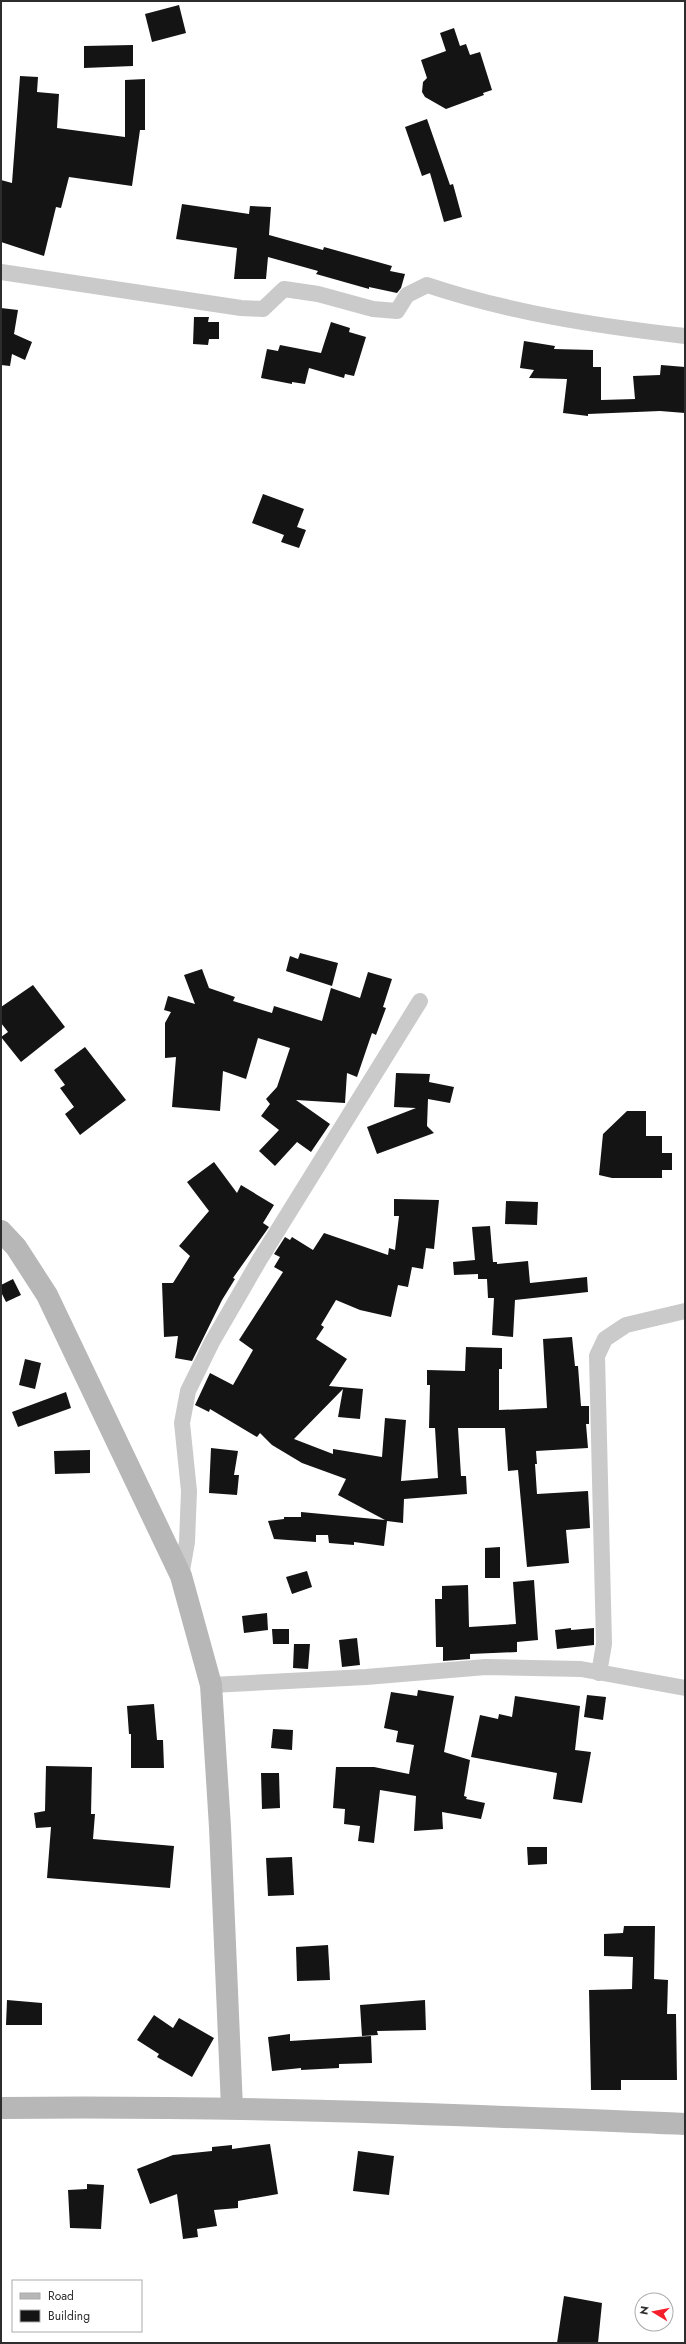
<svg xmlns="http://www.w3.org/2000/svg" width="686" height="2344" viewBox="0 0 686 2344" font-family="Jost,sans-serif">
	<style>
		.building { fill: #141414 }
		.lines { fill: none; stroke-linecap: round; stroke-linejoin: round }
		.street { stroke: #cacaca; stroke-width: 16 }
		.secondary { stroke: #b7b7b7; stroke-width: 22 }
	</style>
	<rect width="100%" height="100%" fill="#fff"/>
	<g class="building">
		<path d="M179 5 186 33 152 42 145 14Z"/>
		<path d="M454 28 460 46 466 44 470 55 480 52 492 90 483 93 484 95 446 109 425 97 422 92 423 82 427 78 421 60 446 51 440 33Z"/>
		<path d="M133 45V66L84 68V46Z"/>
		<path d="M20 76 38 77 37 92 59 94 57 128 125 137V80L145 79V130H140L132 186 69 177 61 208 56 207 44 256 1 242V180L12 183Z"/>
		<path d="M427 119 450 185 453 184 462 217 444 222 430 173 422 176 405 127Z"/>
		<path d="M182 204 249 214 250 206 271 207 269 235 323 250 324 247 392 266 390 271 405 274 401 288 397 293 369 287V289L316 274 318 271 268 257 266 279H234L237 248 176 239Z"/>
		<path d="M1 308 18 310 14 334 32 342 25 360 12 354 10 366 1 365Z"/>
		<path d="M194 317H209L208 322H219V339H209L208 345 193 344Z"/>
		<path d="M331 322 350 328 349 332 366 337 354 376 345 374 344 378 309 368 305 384 292 382V384L261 378 267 349 278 351 280 345 321 353Z"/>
		<path d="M524 341 555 346 554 349 593 350V367H601V400L635 399 633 376 660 375 661 365 685 367V413L660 411 588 414V416L563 413 567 379 529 378 534 370 520 368Z"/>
		<path d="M263 494 304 509 297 527 306 530 299 548 281 542 284 535 252 523Z"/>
		<path d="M300 953 338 963 332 986 286 971 290 956 298 959Z"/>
		<path d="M202 969 209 988 235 997 233 1001 272 1013 274 1006 322 1021 331 988 360 998 368 972 392 979 383 1007 386 1008 376 1035 372 1033 357 1077 347 1073 345 1103 296 1100 330 1124 311 1152 297 1142 275 1166 259 1151 279 1130 261 1116 270 1104 266 1099 277 1087 290 1048 258 1038 246 1079 223 1071 220 1111 172 1107 176 1057 165 1058V1023L171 1012 164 1010 168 996 195 1004 184 975Z"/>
		<path d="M33 985 65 1027 21 1062 1 1037 8 1032 1 1023V1007Z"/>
		<path d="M85 1047 126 1100 80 1135 65 1114 74 1107 60 1088 65 1085 54 1070Z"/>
		<path d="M396 1073 430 1074 429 1082 454 1087 450 1103 428 1099 427 1126 434 1133 377 1154 367 1127 416 1108 394 1107Z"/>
		<path d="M627 1111H646V1136H662V1153H672V1170H662V1178H612L599 1175 603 1134Z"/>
		<path d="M214 1162 237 1193 241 1185 274 1205 263 1223 269 1227 233 1278 235 1279 222 1300 192 1361 175 1358 178 1336 164 1337 162 1283H173L190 1256 179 1246 209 1211 187 1182Z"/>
		<path d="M394 1199 439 1200 434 1249 426 1248 423 1269 412 1267 408 1287 398 1285 391 1317 360 1310 336 1300 321 1325 324 1327 316 1339 347 1359 329 1386 363 1389 360 1419 338 1417 343 1389 294 1439 333 1454V1449L382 1457 385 1418 406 1420 401 1481 438 1478 435 1428H429L430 1385H427V1370L465 1371 466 1347 502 1348V1369H499V1410L547 1408 543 1339 572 1337 575 1366H578L581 1406H589V1424H586L588 1448 536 1451 537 1464H535L537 1494 588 1491 590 1528 566 1530 569 1563 527 1567 518 1470 508 1471 505 1428H458L461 1476H466L467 1494 404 1499 403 1523 387 1521 384 1546 354 1542V1545L329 1543 328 1535H316V1542L274 1539 268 1521 284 1519V1517H301V1512L385 1520 338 1495 346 1479 302 1463 272 1445 260 1433 257 1437 210 1409 209 1412 195 1405 210 1373 233 1385 253 1350 239 1340 283 1272 274 1267 280 1257 274 1254 285 1237 290 1240 292 1237 313 1250 324 1233 388 1255 389 1248 395 1250 399 1216H394Z"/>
		<path d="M506 1201 538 1202 537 1225 505 1224Z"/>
		<path d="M490 1226 493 1262H497V1264L528 1261 530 1283 587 1277 588 1292 515 1300 513 1337 492 1335 494 1298H488L487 1279H478V1274L454 1275 453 1262 475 1260 472 1227Z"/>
		<path d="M13 1279 21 1295 6 1302 1 1292V1285Z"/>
		<path d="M25 1359 41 1363 35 1389 19 1385Z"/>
		<path d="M66 1392 71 1408 18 1427 12 1412Z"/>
		<path d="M211 1448 238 1451 234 1475H239L237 1495 209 1493Z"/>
		<path d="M90 1450V1473L55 1474 54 1451Z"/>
		<path d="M500 1547V1578H485V1548Z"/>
		<path d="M307 1571 312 1587 292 1594 286 1577Z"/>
		<path d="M534 1580 538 1640 517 1642V1652L470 1654V1659L443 1661V1647H436L435 1599H442V1586L468 1585 469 1627 516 1624 513 1582Z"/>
		<path d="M267 1613 268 1630 244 1633 242 1616Z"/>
		<path d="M571 1628V1630L594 1628V1645L557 1649 555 1630Z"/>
		<path d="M272 1629H289V1644H273Z"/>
		<path d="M357 1638 360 1665 342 1667 339 1640Z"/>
		<path d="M294 1644H310L308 1669 293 1668Z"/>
		<path d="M418 1690 454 1696 444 1752 470 1760 464 1796 467 1797 466 1799 485 1803 481 1819 442 1812 443 1829 414 1831 416 1796 380 1790 374 1843 358 1841 360 1826 344 1824 345 1809 333 1808 336 1767H374L409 1774 414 1745 396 1742 398 1731 384 1728 391 1692 417 1696Z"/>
		<path d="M587 1695 606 1697 603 1720 584 1717Z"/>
		<path d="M515 1696 580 1706 575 1750 591 1752 582 1803 553 1799 557 1773 471 1757 480 1715 498 1719 499 1714 512 1717Z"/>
		<path d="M154 1704 157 1740H163L164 1768H131V1734H129L127 1706Z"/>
		<path d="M273 1729 293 1730 292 1750 271 1748Z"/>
		<path d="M46 1766 92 1767 91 1814H95L93 1839 174 1846 170 1888 47 1878 51 1827 36 1828 34 1813 45 1811Z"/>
		<path d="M261 1773H279L280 1808 262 1809Z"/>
		<path d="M527 1847H547V1864L528 1865Z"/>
		<path d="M292 1857 294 1895 268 1896 266 1858Z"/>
		<path d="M624 1926H655L654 1979 668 1980 667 2014H676L677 2080H621V2090H591L589 1990 632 1989 633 1957 604 1956V1934L623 1933Z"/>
		<path d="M328 1945 330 1980 297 1981 296 1947Z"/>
		<path d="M7 2000 42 2003V2025H6Z"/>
		<path d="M425 2000 426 2030 377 2031 378 2035 362 2036 360 2005Z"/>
		<path d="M154 2015 173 2028 179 2018 214 2038 192 2077 157 2057 159 2054 137 2040Z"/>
		<path d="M290 2034V2041L371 2036 372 2063 339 2064V2068L301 2070V2068L272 2071 268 2037Z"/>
		<path d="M270 2144 278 2194 238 2201V2208L214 2210 217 2226 197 2229 198 2237 183 2239 177 2194 150 2204 137 2169 173 2155 212 2151V2147L232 2145V2149Z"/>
		<path d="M358 2151 394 2156 389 2195 353 2191Z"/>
		<path d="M87 2184 104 2185 101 2229 70 2228 68 2190 87 2189Z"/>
		<path d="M564 2296 602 2303 598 2343H557Z"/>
	</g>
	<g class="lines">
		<g class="street">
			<path d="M1 272 241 308 263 309 284 289 318 294 373 309 397 311 407 295 427 285C511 313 597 326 685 336"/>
			<path d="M181 1576 187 1542 189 1491 182 1423 188 1391 212 1342 260 1259 420 1001"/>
			<path d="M599 1673 604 1644 597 1356 605 1339 626 1325 685 1311"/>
			<path d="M211 1685 366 1677 486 1667 581 1669 685 1688"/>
		</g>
		<g class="secondary">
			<path d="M1 1231 16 1247 47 1295 181 1576 211 1685 220 1827 232 2108"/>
			<path d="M1 2108C229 2105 457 2115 685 2124"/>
		</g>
	</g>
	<rect width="686" height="2344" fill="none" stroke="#2d2d2d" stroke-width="4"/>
	<rect x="12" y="2280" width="130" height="52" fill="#ffffff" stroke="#ababab"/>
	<rect x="20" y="2293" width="20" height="6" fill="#b7b7b7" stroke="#ababab"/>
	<text x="48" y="2300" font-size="12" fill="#2d2d2d">Road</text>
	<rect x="20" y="2310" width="20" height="12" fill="#141414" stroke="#ababab"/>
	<text x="48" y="2320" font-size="12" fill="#2d2d2d">Building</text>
	<g transform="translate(654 2312) rotate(280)"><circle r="19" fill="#ffffff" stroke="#ababab"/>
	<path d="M0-3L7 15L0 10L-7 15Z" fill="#f51f2c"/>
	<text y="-6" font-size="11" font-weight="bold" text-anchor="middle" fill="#2d2d2d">N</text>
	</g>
</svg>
